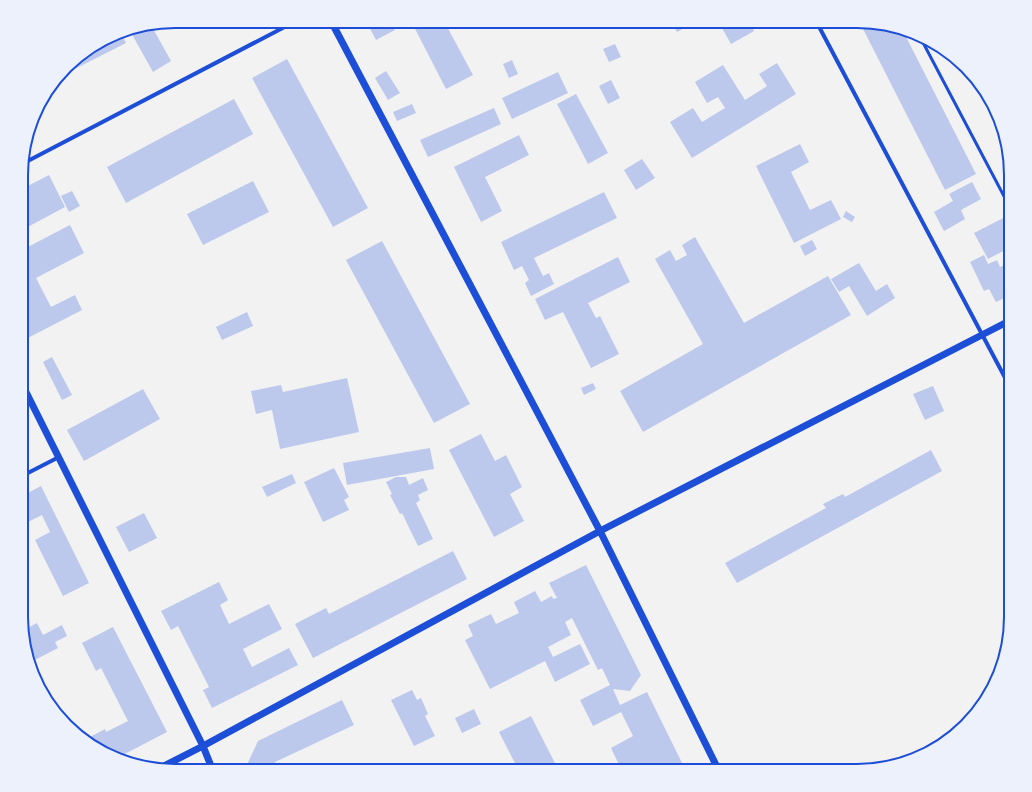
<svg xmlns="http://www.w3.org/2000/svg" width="1032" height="792" viewBox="0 0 1032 792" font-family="'IBM Plex Sans',sans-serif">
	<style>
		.building { fill: #bdc9ec }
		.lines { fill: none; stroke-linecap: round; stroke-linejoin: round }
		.service { stroke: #1d4ed8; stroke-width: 3 }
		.minor { stroke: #1d4ed8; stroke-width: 4 }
		.tertiary { stroke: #1d4ed8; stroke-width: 7 }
		.rim { fill: none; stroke: #1d4ed8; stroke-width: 2 }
	</style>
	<rect width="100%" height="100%" fill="#f2f2f2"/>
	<g class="building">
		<path d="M366 21H391L395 30 376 40Z"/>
		<path d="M411 21H444L473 75 446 89Z"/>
		<path d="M671 21H697L677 32Z"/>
		<path d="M718 21H749L754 31 731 44Z"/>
		<path d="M859 21H867L902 29 976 174 945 190Z"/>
		<path d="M151 25 171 61 153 72 129 29Z"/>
		<path d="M121 32 126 43 59 77 74 59Z"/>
		<path d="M615 44 621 57 609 62 603 49Z"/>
		<path d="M287 59 368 208 333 227 252 78Z"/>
		<path d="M512 60 518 74 509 78 503 64Z"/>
		<path d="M777 63 796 94 692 158 670 122 693 108 702 122 725 108 718 97 707 103 695 82 723 65 745 100 767 86 759 74Z"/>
		<path d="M386 71 400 93 388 100 375 78Z"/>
		<path d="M558 72 568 93 512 119 502 98Z"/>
		<path d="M611 80 620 98 608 104 599 86Z"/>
		<path d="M576 94 608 153 588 164 557 104Z"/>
		<path d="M234 99 253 134 126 203 107 167Z"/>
		<path d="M412 104 416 113 397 121 393 112Z"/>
		<path d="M494 108 501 124 428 157 420 140Z"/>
		<path d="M519 135 529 155 485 177 502 211 481 222 454 167Z"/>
		<path d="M800 144 809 162 791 172 810 210 831 200 841 219 794 243 756 166Z"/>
		<path d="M642 159 655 178 636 190 624 170Z"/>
		<path d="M49 175 65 207 22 230V189Z"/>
		<path d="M253 181 269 212 203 245 187 214Z"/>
		<path d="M972 182 981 199 961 210 965 219 944 231 934 212 953 201 949 194Z"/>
		<path d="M72 191 80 206 69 212 61 196Z"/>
		<path d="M604 192 617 218 534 258 543 276 549 273 554 284 531 296 525 283 529 280 522 266 514 270 501 242Z"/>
		<path d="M846 211 855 217 852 222 843 217Z"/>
		<path d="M1011 214V247L988 259 974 233Z"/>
		<path d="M70 225 84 253 36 278 51 307 75 295 82 310 22 341V250Z"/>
		<path d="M695 237 744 323 828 276 851 315 643 432 620 391 703 344 655 259 670 250 676 261 687 255 682 245Z"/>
		<path d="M812 240 817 249 805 256 800 246Z"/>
		<path d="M382 241 470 404 434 423 346 260Z"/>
		<path d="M984 255 988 264 997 260 1000 267 1008 263 1011 268V275L1005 277 1011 288V295L996 302 989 289 984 291 970 262Z"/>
		<path d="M618 257 630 282 588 303 596 318 600 316 619 354 591 368 563 312 545 320 535 299Z"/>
		<path d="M859 263 876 291 887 284 895 298 867 316 849 286 839 292 831 279Z"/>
		<path d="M247 312 253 326 222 340 216 327Z"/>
		<path d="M52 357 72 395 62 400 43 362Z"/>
		<path d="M347 378 359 432 280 449 272 410 256 414 251 391 281 385 283 392Z"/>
		<path d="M593 383 596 389 584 395 581 388Z"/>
		<path d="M933 386 944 411 925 420 913 394Z"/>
		<path d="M143 389 160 419 84 461 67 430Z"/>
		<path d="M481 434 495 461 506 455 522 487 510 494 524 521 494 537 449 450Z"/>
		<path d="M430 448 434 469 347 485 343 463Z"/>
		<path d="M931 450 942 471 737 583 725 563 826 508 823 504 843 494 845 497Z"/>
		<path d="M334 468 349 497 344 500 349 510 323 522 304 482Z"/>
		<path d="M292 474 296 483 267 497 262 487Z"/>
		<path d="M396 477H406L409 485 423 478 428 490 418 495 420 500 416 503 433 539 418 546 402 513 400 514 390 495 392 494 386 482Z"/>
		<path d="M41 486 89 583 63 596 35 540 50 532 42 515 22 525V496Z"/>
		<path d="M144 513 157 538 129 552 116 527Z"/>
		<path d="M453 551 467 579 313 658 295 624 326 608 329 614Z"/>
		<path d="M586 565 641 675 630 691 613 689 620 705 647 692 686 771H622L611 748 633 736 621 712 593 726 580 700 610 685 602 668 598 670 572 618 565 622 571 635 548 647 553 657 580 644 590 664 555 682 545 661 490 689 465 640 473 636 468 625 491 614 496 624 519 613 514 602 535 591 541 602 552 596 553 599 557 598 549 583Z"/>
		<path d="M219 582 228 600 220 605 229 624 269 604 282 629 243 649 252 667 289 648 298 665 212 708 203 690 209 687 178 626 171 630 161 611Z"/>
		<path d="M37 623 43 635 62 625 67 636 55 642 58 648 31 662 22 631Z"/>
		<path d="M113 627 167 732 115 759 84 740 105 729 106 732 128 721 101 668 96 671 82 643Z"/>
		<path d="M412 690 417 700 421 698 428 714 425 716 435 736 414 746 391 700Z"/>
		<path d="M342 700 354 725 275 762 280 771H248L246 767 258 741Z"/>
		<path d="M474 709 481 724 462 733 455 718Z"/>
		<path d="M531 716 559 771H519L499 732Z"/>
	</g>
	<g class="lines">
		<path class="service" d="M919 35 1006 200 1011 197"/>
		<g class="minor">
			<path d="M816 21 1011 389"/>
			<path d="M22 164 296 21"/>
			<path d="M22 476 59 457"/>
		</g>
		<g class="tertiary">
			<path d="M331 21 600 531 719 771"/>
			<path d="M22 384 203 746 213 771"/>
			<path d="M158 769 203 746 600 531 1011 320"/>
		</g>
	</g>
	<path d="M0 0H1032V792H0ZM175 28H857A147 147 0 0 1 1004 175V617A147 147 0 0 1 857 764H175A147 147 0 0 1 28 617V175A147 147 0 0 1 175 28Z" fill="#edf1fc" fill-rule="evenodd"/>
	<path class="rim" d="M175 28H857A147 147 0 0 1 1004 175V617A147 147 0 0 1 857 764H175A147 147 0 0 1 28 617V175A147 147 0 0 1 175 28Z"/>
</svg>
